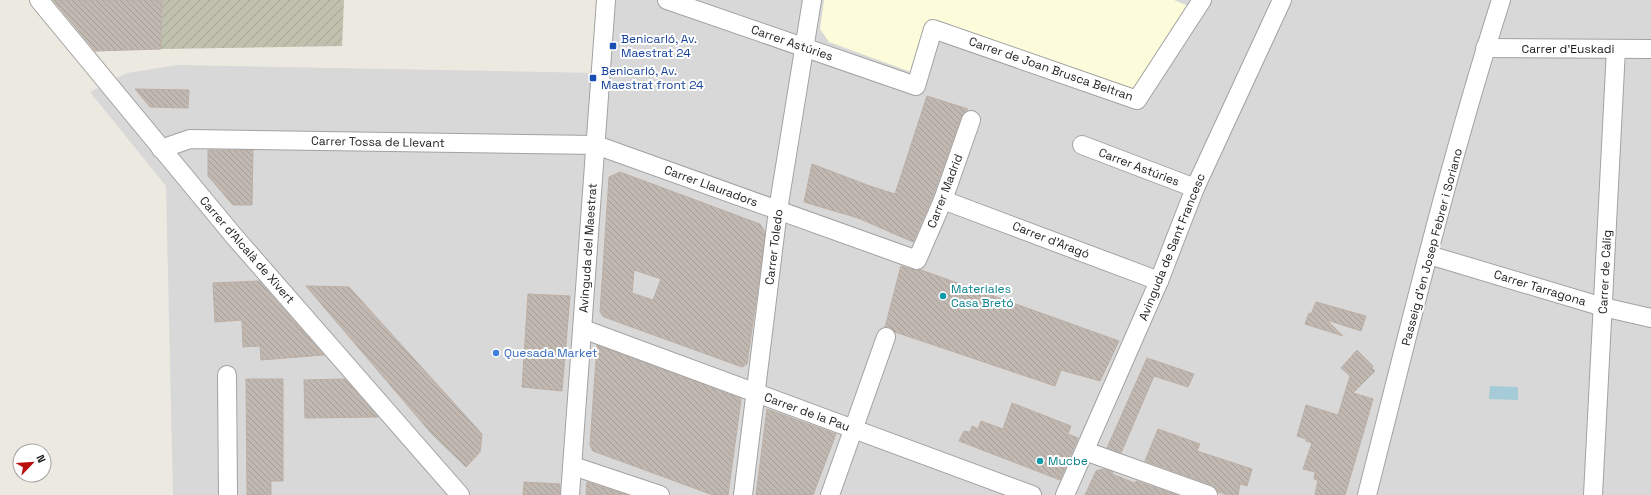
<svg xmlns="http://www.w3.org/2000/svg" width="1651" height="495" viewBox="0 0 1651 495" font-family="'Space Grotesk',sans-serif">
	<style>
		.residential { fill: #d9d8d8 }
		.education { fill: #fcfcda }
		.construction { fill: url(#construction-furrows) }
		.water { fill: #a4cbd7 }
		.building { fill: url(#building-back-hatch); stroke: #bcafa5; fill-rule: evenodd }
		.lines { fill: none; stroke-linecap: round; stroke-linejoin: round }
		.minor-casing { stroke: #a2a2a2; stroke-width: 20 }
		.minor { stroke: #fff; stroke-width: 18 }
		.transit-dot { fill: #1a4fb4; stroke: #fff; stroke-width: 1.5 }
		.culture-dot { fill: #0f9aa8; stroke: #fff; stroke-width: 1.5 }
		.shop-dot { fill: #3f7fe0; stroke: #fff; stroke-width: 1.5 }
		.labels { text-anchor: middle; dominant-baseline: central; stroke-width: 4; stroke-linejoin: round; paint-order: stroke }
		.transit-label { font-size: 12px; fill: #164399; stroke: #fff; text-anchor: start }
		.street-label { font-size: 12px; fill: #1b1b1b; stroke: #fff }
		.culture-label { font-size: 12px; fill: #0d838f; stroke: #fff; text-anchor: start }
		.shop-label { font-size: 12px; fill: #366cbe; stroke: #fff; text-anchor: start }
	</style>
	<defs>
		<pattern id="construction-furrows" width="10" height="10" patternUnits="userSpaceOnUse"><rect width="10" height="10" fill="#bfc0ae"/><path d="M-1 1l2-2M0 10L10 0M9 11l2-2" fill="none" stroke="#a4a495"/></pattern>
		<pattern id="building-back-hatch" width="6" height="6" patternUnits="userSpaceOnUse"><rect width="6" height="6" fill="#c0b8b1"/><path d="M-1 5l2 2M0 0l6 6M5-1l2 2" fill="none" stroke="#a49e98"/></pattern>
	</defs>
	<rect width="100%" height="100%" fill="#ece9e1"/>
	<path class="residential" d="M605 0H1651V495H173L166 186 90 92 127 73 177 65 597 73Z"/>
	<path class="education" d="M824 0H1174L1186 5 1189 11 1134 89 929 19 911 72 829 42 820 29Z"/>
	<path class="construction" d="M162 0H344L342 46 161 49Z"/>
	<path class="water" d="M1490 386 1518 387V400L1489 399Z"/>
	<g class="building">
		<path d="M53 0H162L161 49 95 51Z"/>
		<path d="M135 89 189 90 188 108 150 107Z"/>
		<path d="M927 96 968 109 961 117 933 196 913 242 858 218 804 202 812 164 870 186 895 194Z"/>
		<path d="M208 150H253L252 205H233L208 176Z"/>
		<path d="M620 172 760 224 765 232 761 266 747 364 742 367 604 317 600 312 609 177ZM634 270 661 279 653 300 632 293Z"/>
		<path d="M901 266 914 270H921L1119 341 1100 381 1061 370 1055 386 895 332 890 327H885Z"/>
		<path d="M259 281 324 355 261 360 260 346 243 347 242 320 215 322 213 283Z"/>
		<path d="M306 286 349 287 482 434 480 452 466 467 431 433Z"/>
		<path d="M528 294 570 296 562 391 522 387Z"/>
		<path d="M1316 302 1366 316 1361 331 1327 320 1343 336 1305 324 1309 313 1311 314Z"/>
		<path d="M597 345 740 398 741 400 728 495H713L593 451 590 445Z"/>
		<path d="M1357 350 1373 366 1372 368 1375 371 1353 393 1373 399 1365 427 1345 495H1315L1318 480 1314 479 1315 472 1303 469 1312 443 1306 441V439L1297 436 1306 405 1338 415 1350 376 1341 368Z"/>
		<path d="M1147 358 1194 374 1188 387 1154 376 1121 453 1107 448Z"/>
		<path d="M246 379H283V481H271V495H247Z"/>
		<path d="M345 379 378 417 305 418 304 380Z"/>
		<path d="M1012 403 1071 426 1068 434 1078 438 1060 480 959 441 964 431 970 432 972 426 978 429 981 421 1003 429Z"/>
		<path d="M767 409 836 434 813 495H756Z"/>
		<path d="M1158 429 1200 444 1197 451 1252 469 1247 486 1240 484 1238 495H1228L1218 492 1212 485 1145 461Z"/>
		<path d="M1103 469 1113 472 1112 474 1132 482 1135 483 1136 481 1177 495H1085L1096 471Z"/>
		<path d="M524 482 560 484V495H523Z"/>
		<path d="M587 482 627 495H586Z"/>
	</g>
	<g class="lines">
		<g class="minor-casing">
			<g id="minor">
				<path d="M39 0 233 235 460 495"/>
				<path d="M667 0 916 86 933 29 1137 100 1202 0"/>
				<path d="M1485 48 1651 49"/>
				<path d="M1082 145 1195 188"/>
				<path d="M161 149 190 139 596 145 917 260 943 200 971 120"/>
				<path d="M943 200 1159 281"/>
				<path d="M1429 255 1603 307 1651 318"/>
				<path d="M583 329 1032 495"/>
				<path d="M227 375 228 495"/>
				<path d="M1085 451 1208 495"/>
				<path d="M573 466 660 495"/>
				<path d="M570 495 606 0"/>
				<path d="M743 495 778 210 812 0"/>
				<path d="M830 495 886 337"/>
				<path d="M1065 495 1159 281 1195 188 1282 0"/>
				<path d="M1367 495C1409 330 1449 162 1501 0"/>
				<path d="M1593 495 1616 49"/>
			</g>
		</g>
		<use href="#minor" class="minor"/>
	</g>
	<g class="transit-dot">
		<rect x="609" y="42" width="8" height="8" rx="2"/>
		<rect x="589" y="74" width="8" height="8" rx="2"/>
	</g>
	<g class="culture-dot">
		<circle cx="943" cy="296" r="4"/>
		<circle cx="1040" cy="461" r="4"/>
	</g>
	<circle class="shop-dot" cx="496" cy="353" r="4"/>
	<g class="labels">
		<g class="transit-label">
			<text x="621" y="39">Benicarló, Av.<tspan x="621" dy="14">Maestrat 24</tspan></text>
			<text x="601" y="71">Benicarló, Av.<tspan x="601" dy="14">Maestrat front 24</tspan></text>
		</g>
		<g class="street-label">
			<text transform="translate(792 43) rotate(19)">Carrer Astúries</text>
			<text x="1568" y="49">Carrer d'Euskadi</text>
			<text transform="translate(1051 69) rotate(19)">Carrer de Joan Brusca Beltran</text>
			<text transform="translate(378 142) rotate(1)">Carrer Tossa de Llevant</text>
			<text transform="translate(1139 167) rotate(21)">Carrer Astúries</text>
			<text transform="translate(711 186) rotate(20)">Carrer Llauradors</text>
			<text transform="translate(945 191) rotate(-69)">Carrer Madrid</text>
			<text transform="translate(1051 240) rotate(21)">Carrer d'Aragó</text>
			<text transform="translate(774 247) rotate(-83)">Carrer Toledo</text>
			<text transform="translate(1172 247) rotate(-68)">Avinguda de Sant Francesc</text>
			<text transform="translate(1432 247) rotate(-75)">Passeig d'en Josep Febrer i Soriano</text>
			<text transform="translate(588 248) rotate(-86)">Avinguda del Maestrat</text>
			<text transform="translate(247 250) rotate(49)">Carrer d'Alcalà de Xivert</text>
			<text transform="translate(1605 272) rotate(-87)">Carrer de Càlig</text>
			<text transform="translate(1540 288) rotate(17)">Carrer Tarragona</text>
			<text transform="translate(807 412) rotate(20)">Carrer de la Pau</text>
		</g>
		<g class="culture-label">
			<text x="951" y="289">Materiales<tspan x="951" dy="14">Casa Bretó</tspan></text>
			<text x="1048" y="461">Mucbe</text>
		</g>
		<g class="shop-label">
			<text x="504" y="353">Quesada Market</text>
		</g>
	</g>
	<g transform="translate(32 463) rotate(65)"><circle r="19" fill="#ffffff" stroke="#a4a4a4"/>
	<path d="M0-3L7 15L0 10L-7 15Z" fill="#b90f0d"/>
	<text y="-6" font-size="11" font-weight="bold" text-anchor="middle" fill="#1b1b1b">N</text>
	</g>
</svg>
